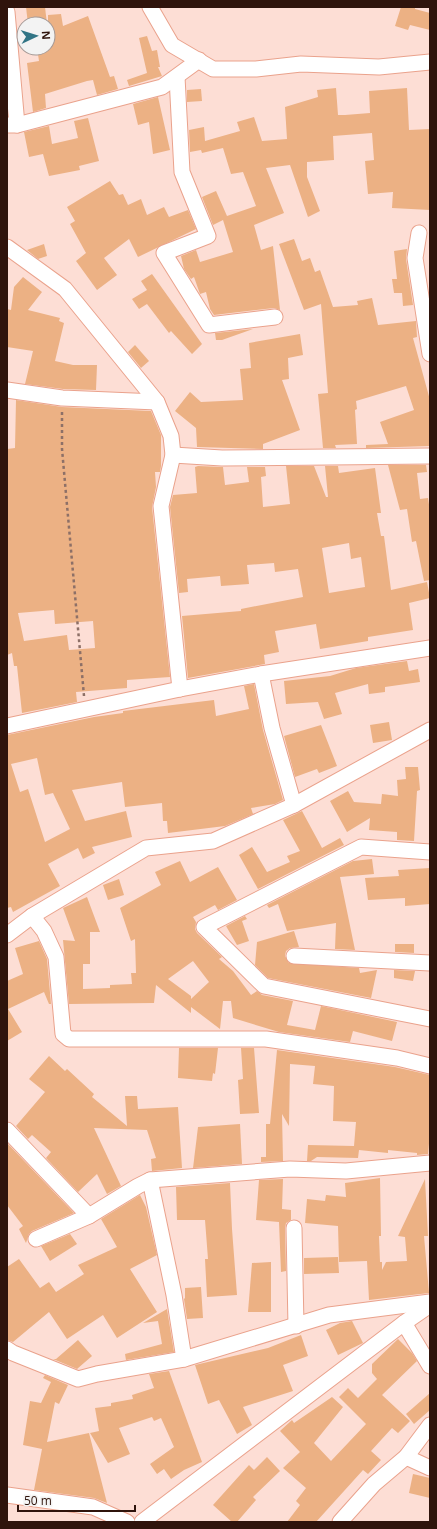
<svg xmlns="http://www.w3.org/2000/svg" width="437" height="1529" viewBox="0 0 437 1529" font-family="'Open Sans',sans-serif">
	<style>
		.building { fill: #ecb184; fill-rule: evenodd }
		.lines { fill: none; stroke-linecap: round; stroke-linejoin: round }
		.street-casing { stroke: #eaa28c; stroke-width: 17 }
		.path { stroke: #8d7067; stroke-width: 2.5; stroke-dasharray: 3 3; stroke-linecap: butt }
		.street { stroke: #fff; stroke-width: 15 }
	</style>
	<rect width="100%" height="100%" fill="#fdded5"/>
	<g class="building">
		<path d="M26 7H45L47 24H28Z"/>
		<path d="M401 7H415V9L430 13V30L410 25 408 30 395 26Z"/>
		<path d="M61 14 63 26 88 16 110 77 114 76 118 89 97 95 93 80 87 81 45 94 46 108 33 112 27 63 39 61 37 48H48V15Z"/>
		<path d="M147 36 152 51 157 50 160 67H158L162 76 129 86 127 80 147 73 139 38Z"/>
		<path d="M336 88 338 115H345L370 113 369 91 407 88 409 130 430 129V210L392 208 393 192 368 194 365 161 374 160 372 133 333 136 334 160 307 162V177L320 211 308 217 290 165 266 168 284 213 254 225 261 250 273 246 280 310 274 308 214 315 210 309 206 292 200 294 194 277 191 279 184 269 181 256 196 250 200 262 233 252 223 220 213 225 202 197 216 191 227 216 256 206 243 172 231 174 223 148 202 153 201 150 190 152 189 130 204 127 205 141 240 131 237 122 254 117 262 141 287 139 285 107 318 97 317 90Z"/>
		<path d="M201 89 202 101 187 102V90Z"/>
		<path d="M158 97 170 150 153 154 149 122 138 125 133 104Z"/>
		<path d="M88 118 99 161 79 166 80 170 49 176 43 154 29 157 24 132 49 126 52 144 78 138 74 121Z"/>
		<path d="M110 181 119 195 123 194 128 205 141 199 147 215 164 207 169 217 188 210 196 229 138 257 129 239 104 258 117 275 97 290 76 261 86 253 70 224 75 221 67 207Z"/>
		<path d="M294 239 302 261 310 258 315 272 320 270 333 307 358 305 357 301 372 298 378 325 416 321 417 337 413 338 430 400V446L366 448V445L388 444 380 422 414 410 406 386 356 401 357 409 355 410 357 444 335 445 336 448H323L318 394 328 393 321 304 304 310 279 244Z"/>
		<path d="M44 244 47 256 38 259 27 250Z"/>
		<path d="M407 249 406 259 413 305 403 306 402 293H394L392 279H397L394 251Z"/>
		<path d="M152 274 202 344 192 354 171 331 169 333 147 304 139 309 132 299 147 290 141 281Z"/>
		<path d="M23 277 42 292 28 310 60 318 59 321 64 323 55 361 73 365H97L96 390 63 389 25 384 33 351 7 347V309L11 310 14 287Z"/>
		<path d="M253 329 222 340H216L215 333Z"/>
		<path d="M300 334 303 355 288 358 289 379 282 380 300 430 263 444V449L197 447 196 428 175 411 190 392 201 402 243 400 240 369 251 368 249 343Z"/>
		<path d="M135 345 149 361 141 368 128 352Z"/>
		<path d="M16 400 62 407 151 411 161 435V466L160 472H155L156 487 152 507 170 677 127 680V688L76 692 77 702 22 713 17 666H14L12 653 7 655V449L15 448ZM54 610 55 624 93 621 95 648 69 650 67 635 24 641 18 613Z"/>
		<path d="M388 465H426L427 472 417 473 420 499 428 498 430 511V580L424 581 416 541 412 542 407 509 400 510Z"/>
		<path d="M198 466 223 467 225 485 249 482 247 467H265L266 476 261 477 263 507 290 504 286 466H314L326 497H328L325 466H338L339 473 375 468 381 513H377L381 536H384L391 590 427 582 430 598 409 603 413 630 368 637V641L320 649 316 624 275 631 279 652 264 655 265 664 188 678 182 616 241 611V609L303 597 298 569 275 572 274 563 247 565 249 584 221 586 220 576 187 579 188 592 179 593 170 507 173 495 197 493 195 467ZM349 543 351 559 361 557 365 587 329 593 322 548Z"/>
		<path d="M407 661 409 671 418 669 420 682 385 687V692L369 694 368 684 335 693 342 714 324 719 318 702 286 704 284 681 330 676 356 668Z"/>
		<path d="M254 684 263 730 283 800 275 804 251 808 253 814 225 826 168 833 167 821H163L162 803 125 807 122 782 72 790 85 821 126 811 132 837 92 847 95 853 83 859 78 848 48 864 60 886 13 912 11 907 7 908V735L94 717 123 713V711L214 700 216 716 249 709 244 686ZM37 758 45 795 53 793 70 829 45 842 28 789 20 792 11 764Z"/>
		<path d="M389 722 392 740 373 743 370 725Z"/>
		<path d="M321 725 337 766 319 773 317 769 295 777 284 736Z"/>
		<path d="M405 767H418L420 790 417 791 414 841 397 840V832L369 830 370 818 347 832 330 801 348 791 354 802 381 804 382 794 398 796 397 780 406 779Z"/>
		<path d="M302 811 322 848 340 838 344 845 258 889 239 855 252 847 267 872 290 862 287 856 300 851 283 820Z"/>
		<path d="M372 859 374 874 340 877 355 950 335 949 336 923 287 931 278 904 269 908 267 905 353 861Z"/>
		<path d="M180 861 190 882 218 867 237 900 218 910 215 905 193 917 196 922 195 929 197 933 222 957 219 959 233 971 251 995 257 991 262 995 293 1001 287 1025 315 1030 321 1006 397 1022 392 1041 353 1031 350 1042 279 1032 233 1018 231 1001H223L220 1029 191 1007V1013L156 985 154 1003 69 1004 63 940 75 941 63 908 87 897 100 932H90V964H83V989L110 988V985L132 984 131 973H136L135 939 131 941 120 908 161 885 155 872ZM193 961 209 982 191 999V996L168 979Z"/>
		<path d="M430 868V904L405 906V898L368 900 365 878 399 876 398 870Z"/>
		<path d="M119 879 124 895 108 900 103 885Z"/>
		<path d="M245 916 247 919 242 921 249 941 237 945 226 926Z"/>
		<path d="M294 931 299 947 290 948 286 951 285 956 289 963 359 968 360 973 377 970 371 998 268 978 255 965 257 942Z"/>
		<path d="M39 941 47 959 51 1004H49L44 992 8 1009 22 1032 7 1041V981L23 974 15 948Z"/>
		<path d="M395 944H414V953L395 952Z"/>
		<path d="M394 970 415 971 413 981 394 978Z"/>
		<path d="M179 1048H218L215 1074 213 1073 212 1081 178 1078Z"/>
		<path d="M241 1048H254L259 1113 240 1114 238 1080 243 1079Z"/>
		<path d="M277 1050 395 1067 430 1075V1133L428 1154 417 1155V1153L388 1150V1153L359 1150 358 1158 317 1157 311 1161H307L308 1145 354 1146 356 1122 333 1121 334 1086 313 1084 315 1066 290 1064 289 1126 282 1114 283 1161 261 1162V1157H266V1124H270Z"/>
		<path d="M49 1056 65 1071 67 1069 94 1094 92 1097 127 1126 125 1096H137L138 1109 178 1107 182 1168 152 1171 151 1159 156 1158 147 1130 94 1128 121 1186 107 1194 97 1174 78 1192 46 1158 51 1152 32 1135 28 1139 16 1126 45 1092 29 1079Z"/>
		<path d="M240 1124 242 1164 193 1168 198 1127Z"/>
		<path d="M7 1143 74 1213 32 1231 29 1234 26 1243 19 1229 23 1226 7 1205Z"/>
		<path d="M380 1178 381 1236H379L380 1262H382V1270L386 1262 407 1261 405 1237 398 1236 425 1179 428 1236H424L429 1293 369 1300 367 1261 339 1262 338 1226 305 1223 307 1199 325 1201 326 1195 346 1197 345 1183Z"/>
		<path d="M283 1179 282 1209 291 1210V1220L286 1223 285 1228 286 1271 281 1272 279 1222 256 1220 259 1180Z"/>
		<path d="M230 1183 232 1229 237 1295 207 1297 205 1259H208L205 1220H177L176 1187Z"/>
		<path d="M140 1195 146 1207 157 1255 130 1269 157 1312 117 1338 103 1315 67 1339 49 1312 13 1342 7 1340V1267L19 1259 40 1288 49 1282 56 1292 84 1274 78 1265 117 1247 101 1219Z"/>
		<path d="M70 1234 77 1244 50 1261 41 1246Z"/>
		<path d="M338 1257 339 1273 304 1274V1258Z"/>
		<path d="M271 1262V1312H248L252 1263Z"/>
		<path d="M201 1287 203 1318 187 1319 184 1299 185 1298V1288Z"/>
		<path d="M167 1309 174 1352 126 1360 125 1354 162 1344 158 1321 143 1323Z"/>
		<path d="M352 1321 363 1343 338 1355 326 1330 340 1323Z"/>
		<path d="M301 1335 308 1356 283 1365 293 1391 243 1407 252 1425 237 1434 219 1400 208 1404 195 1365 268 1348Z"/>
		<path d="M398 1339 412 1353 417 1361 382 1395 410 1421 398 1433 392 1428 371 1451 381 1460 368 1474 363 1470 316 1522H287L300 1505 296 1501 306 1488 283 1468 300 1452 280 1431 292 1420 294 1423 332 1397 343 1407 314 1443 331 1461 366 1424 339 1397 348 1388 358 1398 377 1379 372 1373V1364Z"/>
		<path d="M78 1340 92 1356 77 1369 53 1359H56Z"/>
		<path d="M169 1371 202 1462 184 1470 171 1479 164 1469 157 1474 150 1464 174 1447 161 1418 154 1421 152 1417 119 1428 130 1454 108 1463 90 1433 99 1431 95 1408 111 1406V1403L133 1399 132 1395 154 1388 149 1374Z"/>
		<path d="M45 1375 68 1385 59 1404 55 1402 47 1442 89 1433 107 1503 94 1498 34 1490 42 1449 23 1445 30 1401 41 1403 51 1382 43 1378Z"/>
		<path d="M430 1393V1410L414 1424 406 1414Z"/>
		<path d="M267 1457 280 1471 253 1497 256 1500 237 1522H232L213 1505 249 1465 254 1470Z"/>
		<path d="M413 1474 430 1478V1498L409 1493Z"/>
	</g>
	<g class="lines">
		<g class="street-casing">
			<g id="street">
				<path d="M150 7 172 45 213 69H256L301 64 379 67 430 62"/>
				<path d="M7 12 17 125"/>
				<path d="M177 77 182 172 208 236 164 253 209 325 275 317"/>
				<path d="M7 125H17L162 87 199 60"/>
				<path d="M419 233 415 258 430 354"/>
				<path d="M7 247 65 289 157 402 171 436 173 455 161 506 180 689"/>
				<path d="M7 390 62 398 157 402"/>
				<path d="M173 455 222 458 430 456"/>
				<path d="M261 674 272 728 294 805"/>
				<path d="M7 726 180 689 261 674 430 648"/>
				<path d="M430 852 361 847 204 927 264 986 430 1019"/>
				<path d="M32 916 44 931 56 957 63 1034 69 1039H266L397 1058 430 1066"/>
				<path d="M7 935 32 916 146 848 213 841 294 805 430 730"/>
				<path d="M294 956 430 963"/>
				<path d="M7 1130 89 1216"/>
				<path d="M150 1180 174 1295 184 1359"/>
				<path d="M294 1228 296 1326"/>
				<path d="M36 1239 89 1216 138 1186 150 1180 290 1169 346 1171 430 1163"/>
				<path d="M404 1323 430 1366"/>
				<path d="M7 1349 13 1353 78 1379 97 1374 184 1359 329 1315 430 1302"/>
				<path d="M406 1457 430 1468"/>
				<path d="M7 1495 93 1507 127 1522"/>
				<path d="M142 1522 404 1323 430 1305"/>
				<path d="M340 1522 374 1484 406 1457 430 1425"/>
			</g>
		</g>
		<path class="path" d="M62 412V449L84 696"/>
		<use href="#street" class="street"/>
	</g>
	<rect width="437" height="1529" fill="none" stroke="#2f140c" stroke-width="16"/>
	<g transform="translate(36 36) rotate(86)"><circle r="19" fill="#f3f3f3" stroke="#a59a97"/>
	<path d="M0-3L7 15L0 10L-7 15Z" fill="#317485"/>
	<text y="-6" font-size="11" font-weight="bold" text-anchor="middle" fill="#2f140c">N</text>
	</g>
	<path d="M18 1505v6h117v-6" fill="none" stroke="#2f140c" stroke-width="2"/>
	<text x="24" y="1505" font-size="12" fill="#2f140c" stroke="#f3f3f3" stroke-width="3" paint-order="stroke">50 m</text>
</svg>
